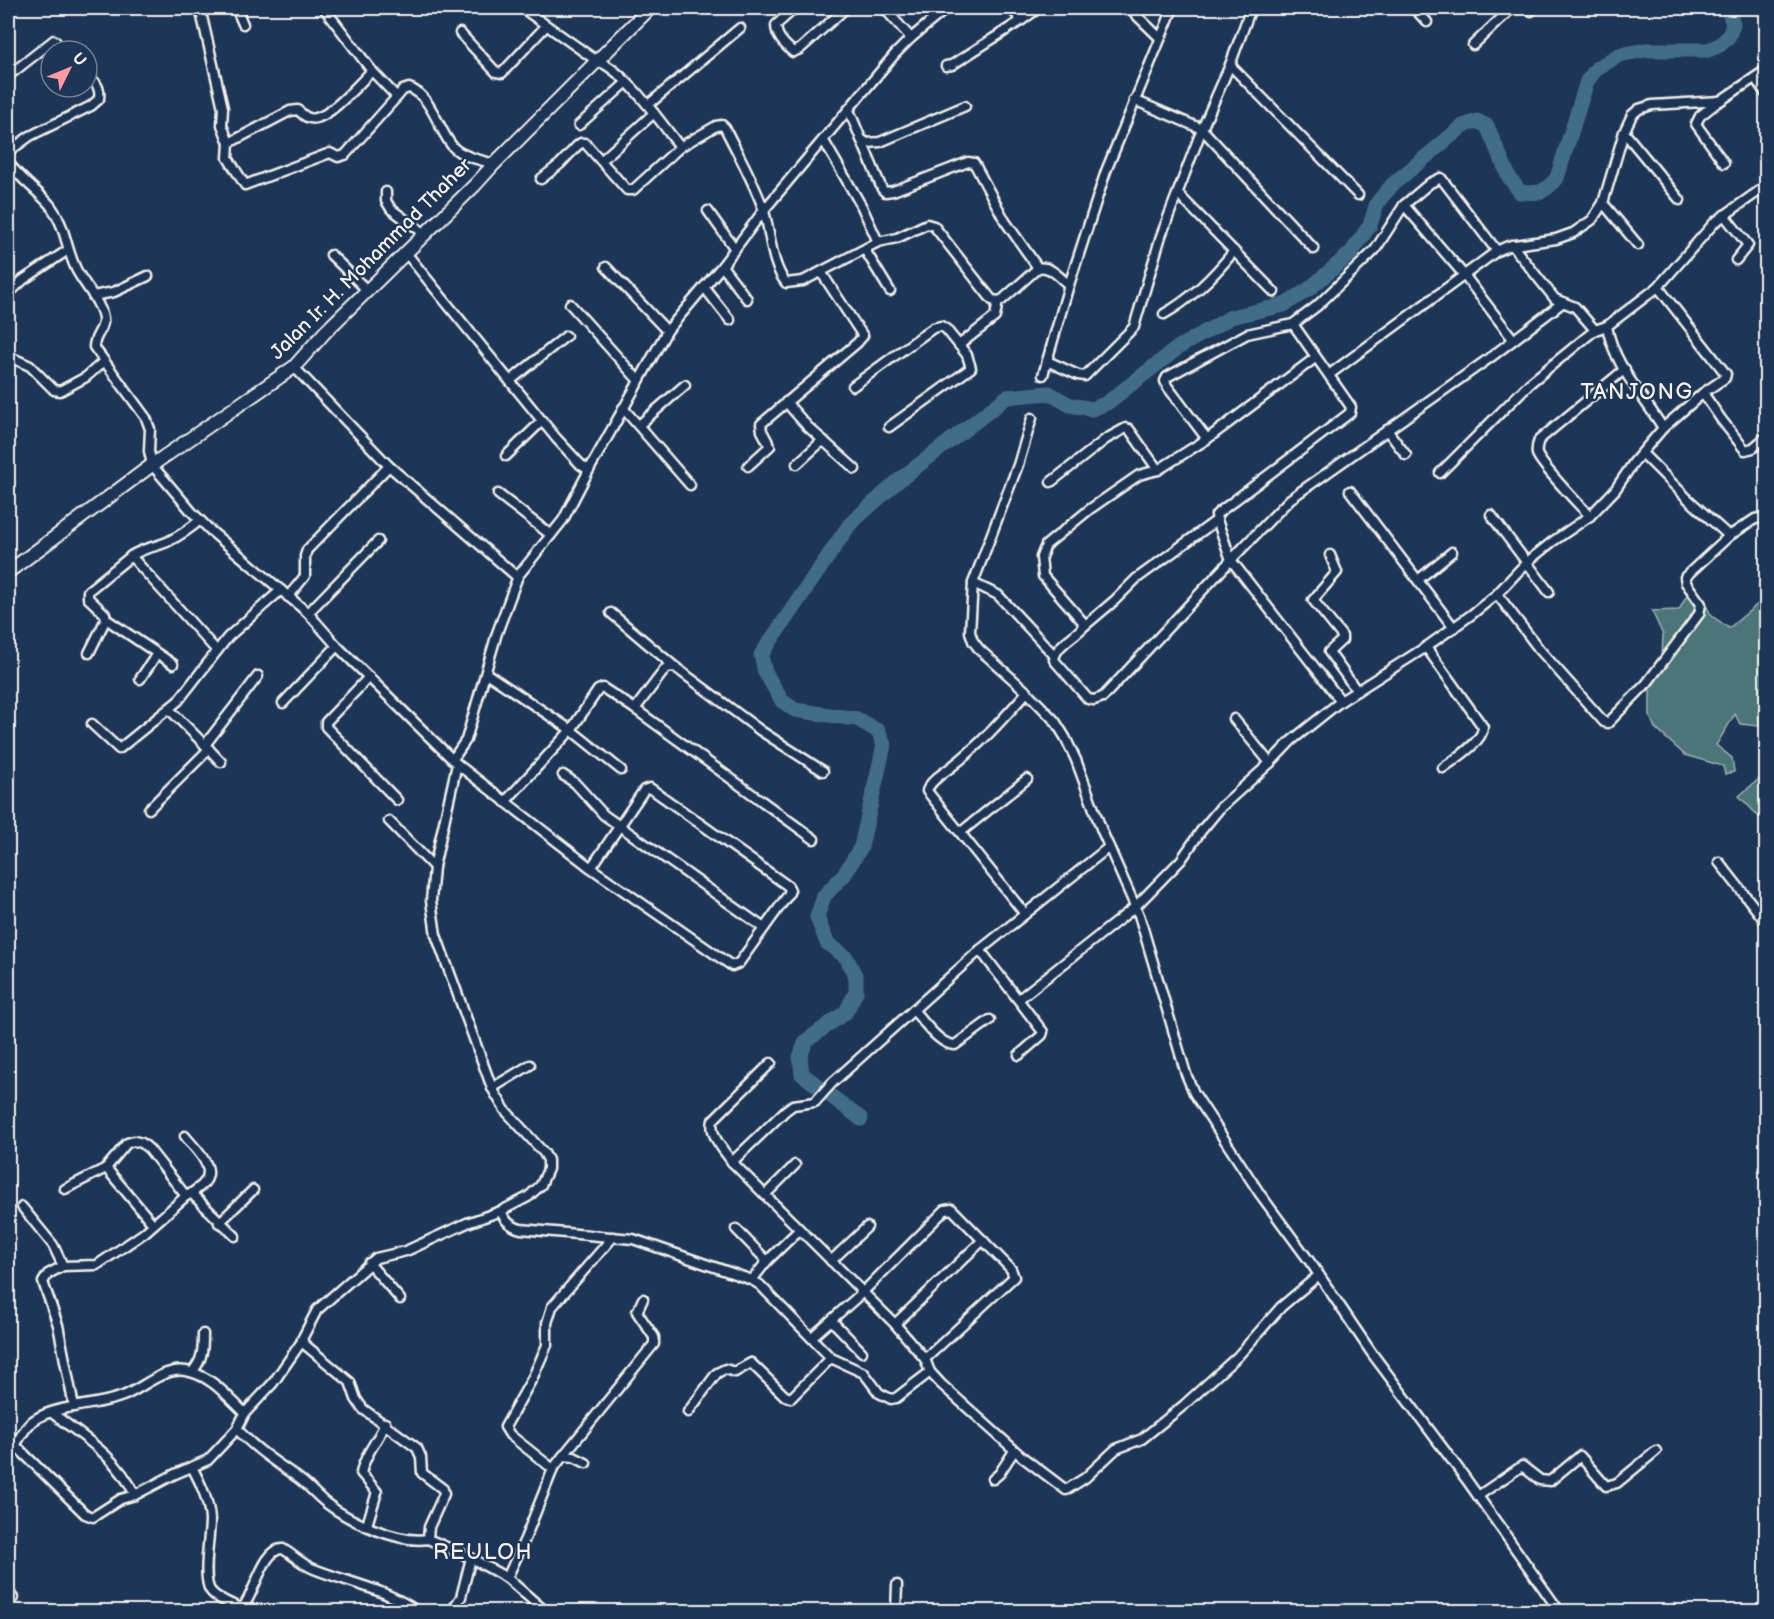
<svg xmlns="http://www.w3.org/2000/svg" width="1774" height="1619" viewBox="0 0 1774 1619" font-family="'Balsamiq Sans',sans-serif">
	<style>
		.green { fill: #4b7479; stroke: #a0b2b0; stroke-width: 1.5 }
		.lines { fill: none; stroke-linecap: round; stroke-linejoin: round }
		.river { stroke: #426d89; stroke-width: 15 }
		.minor-casing { stroke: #f4f1e8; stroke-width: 13 }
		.secondary-casing { stroke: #f4f1e8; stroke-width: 16 }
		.minor { stroke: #1d3557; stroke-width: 8 }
		.secondary { stroke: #1d3557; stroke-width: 12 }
		.labels { text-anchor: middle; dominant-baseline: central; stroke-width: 4.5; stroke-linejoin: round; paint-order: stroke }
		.street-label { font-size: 20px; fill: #f4f1e8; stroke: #1d3557 }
		.quarter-label { font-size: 22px; letter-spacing: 1.5px; fill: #f4f1e8; stroke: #1d3557 }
	</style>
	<rect width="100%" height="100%" fill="#1d3557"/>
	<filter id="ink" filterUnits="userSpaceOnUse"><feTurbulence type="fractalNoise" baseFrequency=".0167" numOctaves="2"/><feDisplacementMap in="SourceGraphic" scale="12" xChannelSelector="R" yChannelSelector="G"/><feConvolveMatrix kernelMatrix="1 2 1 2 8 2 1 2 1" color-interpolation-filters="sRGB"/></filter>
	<g filter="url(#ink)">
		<g class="green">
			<path d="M1693 583 1712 616 1729 628 1766 597V701L1758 712 1759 726 1740 724 1735 714 1716 745 1732 758 1734 772 1725 774 1723 766 1685 755 1655 728 1650 716V679L1662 659 1663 635 1652 611 1679 610Z"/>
			<path d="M1766 773V824L1739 796Z"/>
		</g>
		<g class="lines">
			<path class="river" d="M861 1119 802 1074 800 1057 806 1041 846 1012 856 992V977L846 957 827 943 817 917 824 896 844 875 861 847 884 745 878 731 857 719 795 710 782 701 765 672 761 655 850 524 898 481 1007 397 1049 393 1070 405 1092 409 1107 403 1179 347 1231 317 1284 305 1309 289 1351 253 1370 225 1377 203 1393 184 1463 126 1477 121 1487 126 1509 177 1520 192C1540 194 1544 193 1557 178L1587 81 1597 68 1619 55 1646 50H1708L1720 45 1729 36 1733 24 1728 8"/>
			<g class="minor-casing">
				<g id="minor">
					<path d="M200 8 223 108 222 125 229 143 228 158 245 185 330 153 338 157 345 155 403 90 409 88C432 95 439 133 454 148 463 157 482 160 494 164"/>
					<path d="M236 8 243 24"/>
					<path d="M324 8 372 71 397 97"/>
					<path d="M522 8 597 61C624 69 663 125 680 147L716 126 722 125 725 128C738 154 753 180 763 208 771 231 770 263 786 283L803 281 878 242 897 238 927 224 934 226 992 300 998 301 1002 300 1038 268C1050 265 1060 278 1069 285"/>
					<path d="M884 8 911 38"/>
					<path d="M1129 8 1160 38"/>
					<path d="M1251 8 1230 65 1358 195"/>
					<path d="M1414 8 1427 22"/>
					<path d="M1529 8 1531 11"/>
					<path d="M794 9 776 25C776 37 785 45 793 52L800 49 846 8"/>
					<path d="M1022 20 1039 8"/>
					<path d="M460 33 496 72 502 73 546 26"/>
					<path d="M1473 45 1512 8"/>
					<path d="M946 66 952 65 1022 20 1010 8"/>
					<path d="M8 76 54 40 64 51"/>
					<path d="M1755 78 1766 94"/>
					<path d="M1134 100 1202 129 1314 249"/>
					<path d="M1719 101 1700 116 1696 124 1724 163"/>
					<path d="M648 105 740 28"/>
					<path d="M849 110 861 139 867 143 880 142 965 106"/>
					<path d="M579 125 626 83"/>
					<path d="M1624 132 1680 200"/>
					<path d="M861 139 882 189 885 192 893 191 968 162 974 163 1005 221 1038 268"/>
					<path d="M824 141 862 207 878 242"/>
					<path d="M229 143 290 111 298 110C303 115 308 120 316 118 332 115 359 83 372 71"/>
					<path d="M8 152 30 136 91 106 99 99C101 87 95 82 87 74"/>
					<path d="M602 160 654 113"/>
					<path d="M8 162C19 178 37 190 50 205 66 226 65 246 76 269 82 282 105 307 103 322 102 331 94 337 94 347L146 418 150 429 149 451 152 465 192 512 212 532 308 613 337 646 457 764 434 867 431 901 436 935 492 1088 505 1110 544 1153 548 1160V1169L541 1185 528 1197 501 1211 467 1223 406 1251 376 1258 317 1310 302 1339 304 1344 350 1382 356 1399 363 1409 417 1448 421 1457 422 1473 443 1489 444 1494 429 1527 428 1539 471 1558 507 1578 546 1612"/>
					<path d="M541 179 560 164 577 146 581 143H585L627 190H633L680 147"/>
					<path d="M386 192V201L391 209 425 234"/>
					<path d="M1178 194 1274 292"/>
					<path d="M1603 203 1638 245"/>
					<path d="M1404 205 1430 183 1441 178 1497 251"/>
					<path d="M708 211 735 249"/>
					<path d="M1724 215 1748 245 1736 260"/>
					<path d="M1512 245 1555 299 1575 307 1595 330 1607 326"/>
					<path d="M865 250 890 291"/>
					<path d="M406 253 556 438 581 465 589 470 667 331 722 266 764 210 895 54 911 38 947 8"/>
					<path d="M331 255 368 291"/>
					<path d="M722 266 747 299"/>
					<path d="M606 267 667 331"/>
					<path d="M704 287 730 320"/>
					<path d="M1658 287 1726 374 1725 378 1703 393"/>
					<path d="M8 294 23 280 68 250"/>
					<path d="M93 296 114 292 148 276"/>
					<path d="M570 304 639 381"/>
					<path d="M1164 314C1191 299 1215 275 1234 251"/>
					<path d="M1293 324 1351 407 1350 413 1218 513 1216 515 1217 520 1231 560 1103 697 1094 700 1088 699 1054 660C1055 646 1074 637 1082 628L1083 622 1043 576 1041 557 1046 545 1090 509 1139 475 1158 470 1207 439 1315 358"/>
					<path d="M959 345 995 317 998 301"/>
					<path d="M8 356 30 366 54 390 60 391 86 377 103 362"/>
					<path d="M1047 361 1078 375 1085 376 1134 327 1161 236 1202 129 1230 65"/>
					<path d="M1330 374 1497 251 1508 246 1556 239 1573 233 1592 220 1603 203 1624 132 1632 115 1639 109 1652 105 1720 101 1766 70"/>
					<path d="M1043 375 1069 285 1106 171 1173 8"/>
					<path d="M510 381 566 336"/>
					<path d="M853 386 933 328 941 326 946 329 967 355 971 368 889 427"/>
					<path d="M786 402 807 426 855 469"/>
					<path d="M623 408 690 485"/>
					<path d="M1032 418 1018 465 973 583 970 632 973 641 979 649 1027 692 1055 721 1065 737 1076 760 1102 831 1139 915 1186 1074 1194 1093 1260 1194 1313 1266 1371 1352 1466 1479 1560 1612"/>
					<path d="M639 425 685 385"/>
					<path d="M1663 428 1703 393 1721 419 1745 450 1753 448 1766 437"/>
					<path d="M1387 430 1406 455"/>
					<path d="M1207 439 1167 386 1165 381 1167 377 1247 334 1293 324 1317 306 1375 250 1404 205 1464 275 1513 339"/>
					<path d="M1643 454 1688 499 1729 536 1755 519 1766 517"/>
					<path d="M506 456 542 421"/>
					<path d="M797 464 823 440"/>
					<path d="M389 466 516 576H518"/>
					<path d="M748 466 770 446 762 431 761 424 857 343 863 336 821 272"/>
					<path d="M1440 473 1530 383 1595 330"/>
					<path d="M1051 482 1106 439 1126 428 1129 429 1158 470"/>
					<path d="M1350 491 1454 628"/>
					<path d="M498 494 551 535"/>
					<path d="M1491 515 1549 592"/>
					<path d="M1590 516C1579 505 1542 466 1537 454 1536 449 1537 445 1539 440L1625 369"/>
					<path d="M1330 555 1337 572 1313 600 1342 636V640L1329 652 1357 691"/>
					<path d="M131 556C145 547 153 548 167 542 179 536 190 529 200 520"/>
					<path d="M1418 580 1452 552"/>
					<path d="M973 583 998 595 1054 655"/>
					<path d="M1497 594 1539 649 1604 722 1608 723 1647 683 1699 614 1701 604 1686 583 1685 577 1729 536"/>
					<path d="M288 597 305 576V556L307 550 389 466 294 367"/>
					<path d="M308 613 378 541"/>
					<path d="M611 613 675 667"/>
					<path d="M106 619 173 664"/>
					<path d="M1082 628 1114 601 1136 579 1217 520"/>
					<path d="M1426 647 1483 727C1483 742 1455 759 1443 768"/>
					<path d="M89 653 106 619 105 614 88 598V591L131 556 217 651"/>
					<path d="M486 673 571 730 621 770"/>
					<path d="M369 677 326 722V727L397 800"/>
					<path d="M140 679 157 654"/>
					<path d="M1341 701 1231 560 1290 499 1491 357 1562 303"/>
					<path d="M283 703 337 646"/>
					<path d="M169 709 205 745 258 676"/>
					<path d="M635 709 666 668 675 667 761 731 823 771"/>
					<path d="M1234 719 1270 763"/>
					<path d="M92 724 119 749 178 701 228 637 281 590"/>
					<path d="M205 745 221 762"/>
					<path d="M453 759 466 740 497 633 518 576 563 520 589 470"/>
					<path d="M457 764 591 868 732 966 739 963 788 895 790 890 788 886 650 788 644 790 591 868"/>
					<path d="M563 775 575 783 604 815 764 928"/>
					<path d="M505 802 571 730 598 690 603 688 635 709 814 839"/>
					<path d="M149 809 209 749"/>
					<path d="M389 821 434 867"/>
					<path d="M961 832 1027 779"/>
					<path d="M1109 847 980 950 832 1083 815 1102 793 1105 785 1111 732 1162 895 1324 925 1359 930 1372 941 1384 1021 1456 1066 1490 1085 1478 1116 1449 1142 1439 1184 1405 1238 1356 1281 1307 1319 1275"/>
					<path d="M1719 862 1766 922"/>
					<path d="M1025 914 927 791C930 781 942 774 950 768 979 746 1002 720 1027 692"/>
					<path d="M980 950 1043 1032 1042 1035 1019 1055"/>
					<path d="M1019 999 1135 907 1181 860 1201 831 1220 808 1270 763 1291 741 1341 701 1426 647 1471 615 1497 594 1527 562 1552 542 1590 516 1615 490 1634 462 1663 428C1643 396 1613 364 1607 326L1658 287 1715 222 1766 186"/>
					<path d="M913 1010C924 1021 939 1045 955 1045L990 1020"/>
					<path d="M492 1088 530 1065"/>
					<path d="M732 1162C724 1150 709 1136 713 1120L771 1063"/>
					<path d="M106 1168 153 1224"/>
					<path d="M65 1189 106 1168 127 1143 134 1141 142 1143 149 1149 186 1196"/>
					<path d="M192 1194 235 1236"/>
					<path d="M765 1195 795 1165"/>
					<path d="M22 1207 53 1245 63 1266"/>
					<path d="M501 1211C505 1221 510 1226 521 1229L633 1239 752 1280 760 1285 831 1358 864 1373 879 1393 891 1399 896 1398 930 1372"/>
					<path d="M219 1223 253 1190"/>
					<path d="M736 1229 767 1261"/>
					<path d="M831 1261 867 1227"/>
					<path d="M369 1263 400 1299"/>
					<path d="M752 1280 767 1261 799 1230"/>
					<path d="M832 1321 862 1352"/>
					<path d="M895 1324 983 1240"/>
					<path d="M812 1337 863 1292 945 1210 952 1209 1011 1269 1014 1277 925 1359"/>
					<path d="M302 1341 273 1383 245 1413 237 1429C255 1449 276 1462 298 1478 308 1485 316 1495 326 1503 349 1521 399 1544 428 1539"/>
					<path d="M192 1372C203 1360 203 1349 203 1334"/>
					<path d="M74 1407 58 1325 43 1282 48 1274 63 1266 97 1265 144 1233 186 1196C192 1194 196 1190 202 1185 219 1169 196 1150 185 1136"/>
					<path d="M688 1412 717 1373 725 1369 735 1372 751 1363 785 1396 791 1398 831 1358"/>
					<path d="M52 1413C84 1437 118 1458 135 1495"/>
					<path d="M16 1446 85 1514 93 1517 121 1499 135 1495 175 1474 208 1460 237 1429"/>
					<path d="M563 1456 654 1344V1337L637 1312 643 1299"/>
					<path d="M8 1458C15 1447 23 1428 34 1420 58 1404 95 1407 123 1396 143 1388 164 1367 186 1371 211 1375 228 1397 245 1413"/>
					<path d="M192 1467C201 1484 209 1501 210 1520 210 1537 202 1577 210 1590 215 1598 229 1603 238 1607H243C254 1595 264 1547 283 1549 293 1555 303 1565 314 1569 349 1583 387 1589 418 1612"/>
					<path d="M553 1469 510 1435 505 1427 533 1377 547 1345V1323L552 1307 613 1237"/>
					<path d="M993 1479 999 1474 1014 1451"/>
					<path d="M1478 1496 1522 1466 1540 1480 1550 1481 1580 1456 1606 1486 1617 1483 1656 1451"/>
					<path d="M367 1525 377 1492 361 1473C365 1453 378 1441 385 1423"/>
					<path d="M507 1578 525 1539 553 1469 563 1456 574 1457 586 1463"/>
					<path d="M8 1591 13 1598"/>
					<path d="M451 1612 461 1597 471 1558"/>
					<path d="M896 1612 897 1585"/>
				</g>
			</g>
			<g class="secondary-casing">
				<path id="secondary" d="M8 572 152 465 294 367 326 331 475 185 494 164 650 8"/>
			</g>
			<use href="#minor" class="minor"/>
			<use href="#secondary" class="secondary"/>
		</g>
	</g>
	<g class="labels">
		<g class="street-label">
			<text transform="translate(371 259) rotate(-45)">Jalan Ir. H. Mohammad Thaher</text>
		</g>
		<g class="quarter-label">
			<text x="1637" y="392">TANJONG</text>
			<text x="483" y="1552">REULOH</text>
		</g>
	</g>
	<rect width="1774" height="1619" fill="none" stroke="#1d3557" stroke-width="30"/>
	<rect x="15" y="15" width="1744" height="1589" fill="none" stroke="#f4f1e8" stroke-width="2" filter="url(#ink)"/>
	<g transform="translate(69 69) rotate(47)"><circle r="28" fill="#1d3557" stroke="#738091" stroke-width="1.5"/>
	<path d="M0-4.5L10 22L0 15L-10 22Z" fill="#ff9aa2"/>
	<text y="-9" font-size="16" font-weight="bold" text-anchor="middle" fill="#f4f1e8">U</text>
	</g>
</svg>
